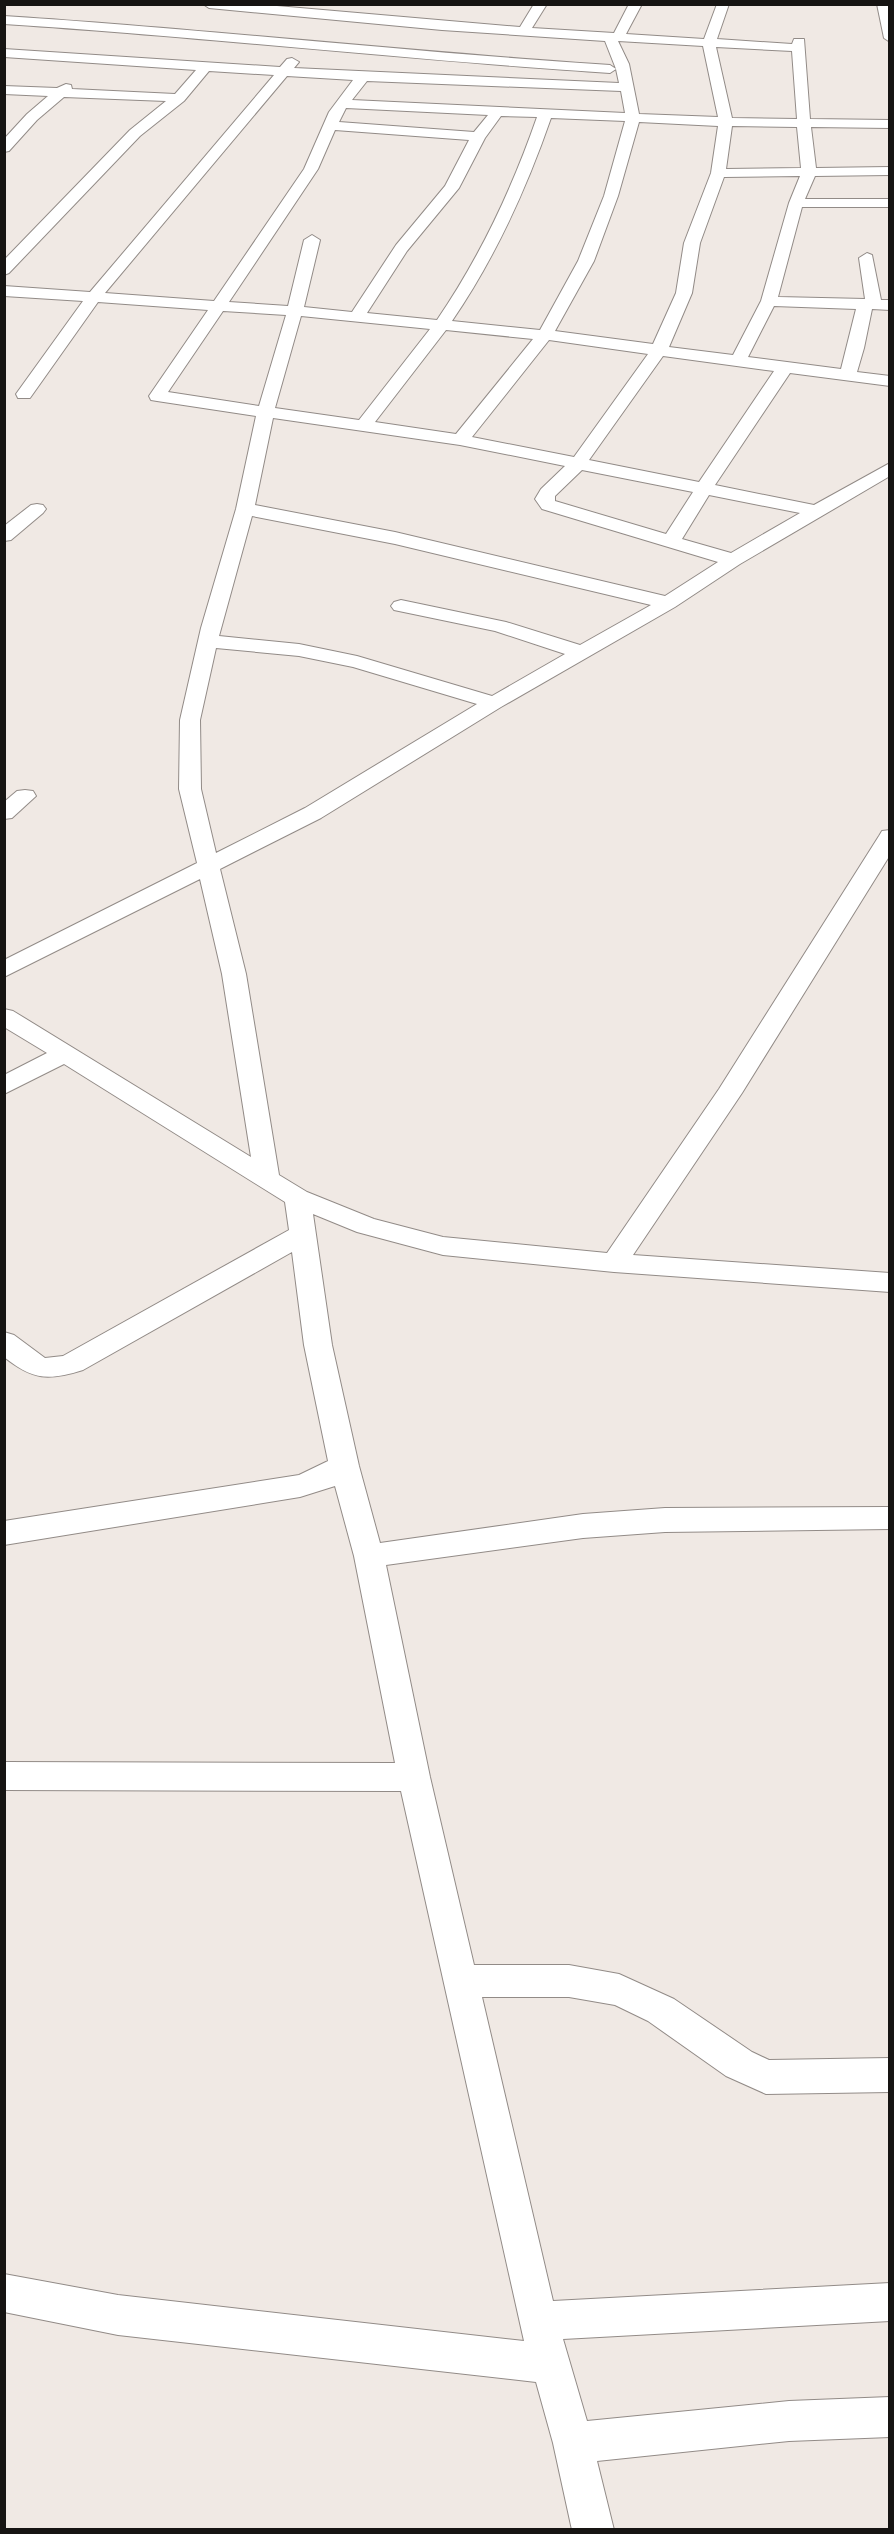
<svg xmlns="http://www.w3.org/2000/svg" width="894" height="2534" viewBox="0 0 894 2534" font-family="Overpass,sans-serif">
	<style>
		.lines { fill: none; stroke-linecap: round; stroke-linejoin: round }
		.minor-casing { stroke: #928b87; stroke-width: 2 }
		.minor { fill: #fff; fill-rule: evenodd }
	</style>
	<rect width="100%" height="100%" fill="#f0e9e4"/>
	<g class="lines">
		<g class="minor-casing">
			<g id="minor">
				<path d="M203 4H254L520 27 534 4H547L532 28 614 33 629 4H642L626 34 704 39 717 4H729L717 39 792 44 794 39H804L810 119 890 120V128L811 127 816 168 890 167V175L815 176 805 199H890V207H802L778 297 865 299 859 258 867 253 872 255 881 300H890V310L872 309 864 348 857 372 890 376V386L790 373 715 485 814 505 890 463V476L740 564 675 607 501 707 321 818 220 869 246 974 279 1175 307 1192 374 1219 443 1237 607 1253 719 1089 879 836 882 831 890 830V855L742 1093 633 1255 890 1273V1292L614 1272 443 1255 357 1232 313 1214 332 1345 359 1466 380 1543 583 1514 665 1508 890 1507V1529L665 1532 583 1538 386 1565 430 1777 474 1965H569L619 1974 674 1999 752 2052 769 2060 890 2058V2092L766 2094 726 2076 648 2021 615 2005 569 1997H482L553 2301 890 2283V2321L563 2339 587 2421 789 2401 890 2397V2437L789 2441 597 2461 614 2530H572L553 2443 536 2382 118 2335 4 2312V2274L118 2295 524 2341 401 1791 4 1790V1762L395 1763 354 1556 335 1486 300 1497 4 1545V1521L299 1475 328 1461 304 1345 292 1252 83 1370C48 1381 33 1380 4 1357V1332L14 1335 45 1358 63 1356 289 1230 285 1202 64 1064 4 1094V1075L47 1053 4 1027V1009L13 1011 251 1157 222 974 200 879 4 977V960L197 863 179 789 180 720 201 628 236 509 256 416 157 401 151 400 149 396 208 310 98 302 30 398H18L16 394 83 301 4 296V286L90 292 274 75 209 71 184 101 140 136 9 273 4 275V260L130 130 166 101 64 97 37 120 9 151 4 152V139L27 114 48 96 4 94V86L57 88 66 84 71 85 72 89 175 94 196 70 4 57V49L280 67 287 59 292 58 299 62 294 68 619 83 616 69 610 73C408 60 207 37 4 24V16C207 29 408 52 610 65L616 69 605 41 442 30 209 8ZM618 41 703 46 718 117 639 114 629 64ZM716 47 792 51 797 119 732 118ZM287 76 353 80 329 112 304 169 214 301 105 293ZM367 81 621 91 625 113 352 100ZM346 108 488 115 474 132 339 122ZM501 116 537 117C512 189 480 257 437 320L367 313 407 251 459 188 485 138ZM551 118 625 121 604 196 578 261 540 330 452 321C495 258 526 190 551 118ZM639 122 718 126 711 173 684 243 676 293 653 344 555 331 594 261 618 196ZM732 126 797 127 801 168 726 169ZM335 130 469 140 445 186 396 245 352 312 304 307 320 240 312 235 304 240 288 306 229 302 318 169ZM800 176 789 203 761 301 733 355 669 347 692 293 700 243 724 177ZM774 306 856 309 841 369 748 357ZM223 311 286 315 259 406 168 392ZM301 316 430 329 359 420 275 408ZM446 330 533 339 456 434 375 422ZM549 340 648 354 574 457 472 437ZM663 356 774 371 699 482 589 460ZM273 418 460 445 565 466 541 489 535 499 542 509 718 562 665 596 395 532 255 505ZM582 470 693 492 666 534 555 501V496ZM709 495 800 513 731 553 682 539ZM252 516 395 544 651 605 580 645 506 622 401 600 394 602 391 606 394 610 495 631 565 654 492 696 357 656 299 644 219 636ZM216 648 299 656 353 667 477 704 305 808 216 853 201 789 200 720Z"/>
				<path d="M877 4H889L890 42 884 38Z"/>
				<path d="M37 504 43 505 46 509 43 513 11 540 4 541V526L31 505Z"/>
				<path d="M25 790 33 791 36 796 12 818 4 819V802L17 791Z"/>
			</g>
		</g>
		<use href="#minor" class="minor"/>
	</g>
	<rect width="894" height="2534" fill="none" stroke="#161412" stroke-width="12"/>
</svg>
